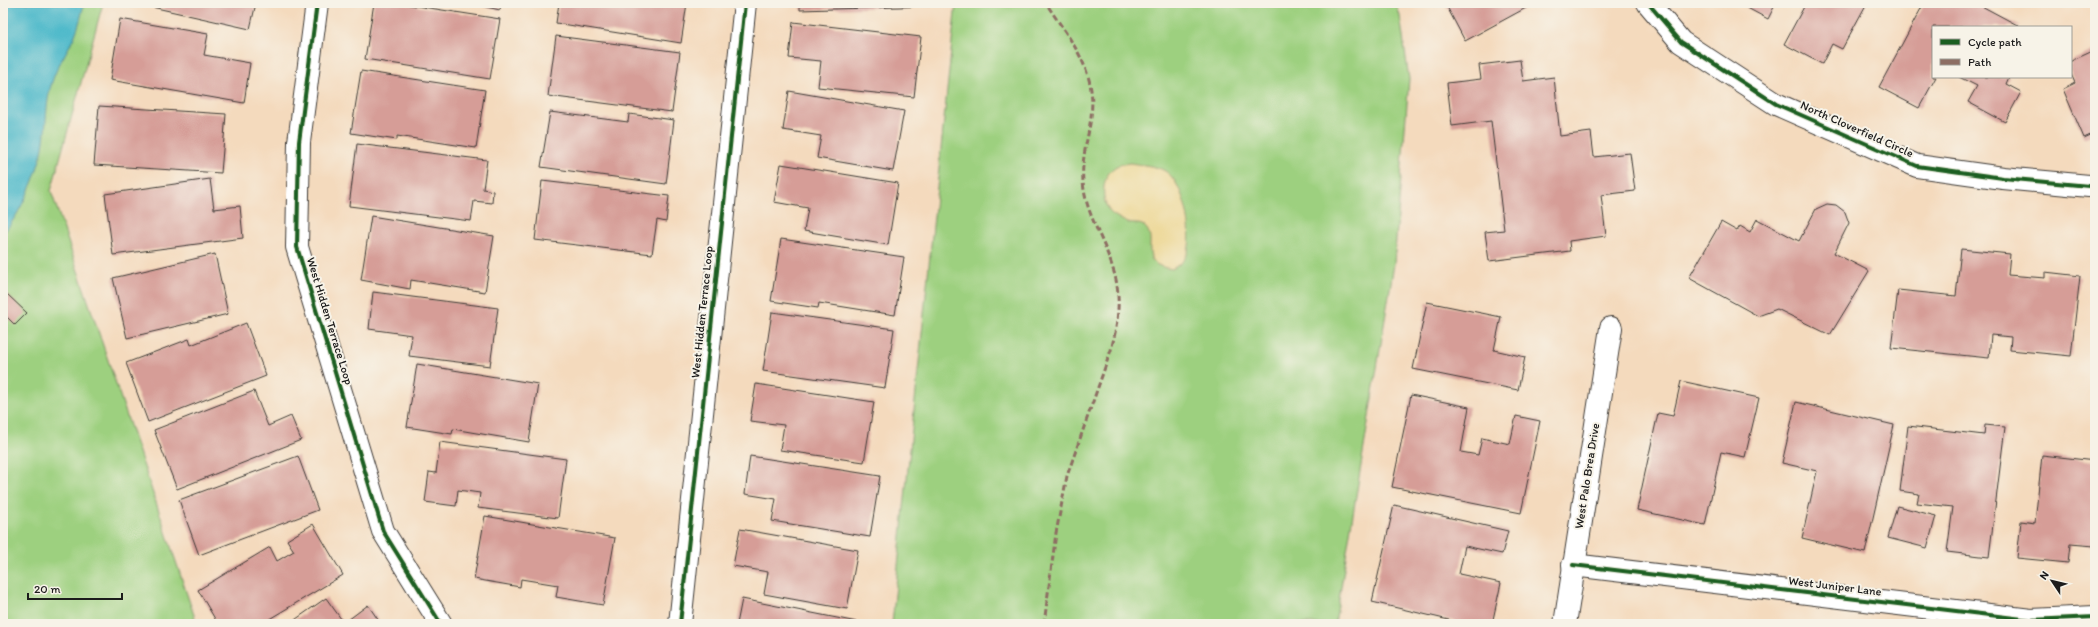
<svg xmlns="http://www.w3.org/2000/svg" width="2098" height="627" viewBox="0 0 2098 627" font-family="Itim,sans-serif">
	<style>
		.green { fill: #9dd07f; stroke: #5c764e }
		.sand { fill: #eeda9e; stroke: #857b5d }
		.water { fill: #4eb9ca; stroke: #356a73 }
		.building { fill: #d69d97 }
		.lines { fill: none; stroke-linecap: round; stroke-linejoin: round }
		.minor-casing { stroke: #3c3834; stroke-width: 24 }
		.minor { stroke: #fff; stroke-width: 22 }
		.quiet { stroke: #8d6e63; stroke-width: 3; stroke-dasharray: 6 3; stroke-linecap: butt }
		.cycleway-casing { stroke: #f7f3e8; stroke-width: 6 }
		.cycleway { stroke: #1b5e20; stroke-width: 4 }
		.labels { text-anchor: middle; dominant-baseline: central; stroke-width: 4; stroke-linejoin: round; paint-order: stroke }
		.street-label { font-size: 12px; fill: #1c1c1c; stroke: #f7f3e8 }
	</style>
	<rect width="100%" height="100%" fill="#f7f3e8"/>
	<filter id="ink" filterUnits="userSpaceOnUse"><feTurbulence type="fractalNoise" baseFrequency=".025" numOctaves="2"/><feDisplacementMap in="SourceGraphic" scale="8" xChannelSelector="R" yChannelSelector="G"/><feConvolveMatrix kernelMatrix="1 2 1 2 8 2 1 2 1" color-interpolation-filters="sRGB"/></filter>
	<filter id="wash" filterUnits="userSpaceOnUse"><feTurbulence type="fractalNoise" baseFrequency=".012" numOctaves="4" result="noise"/><feDisplacementMap in="SourceGraphic" scale="16" xChannelSelector="R" yChannelSelector="G"/><feGaussianBlur stdDeviation="0.9" result="paint"/><feColorMatrix in="noise" values="0 0 0 0 0 0 0 0 0 0 0 0 0 0 0 0 0 1.4 0 .05"/><feComposite in="paint" operator="in"/></filter>
	<g filter="url(#wash)">
		<rect width="100%" height="100%" fill="#f4dabd"/>
		<g class="green">
			<path d="M3 3H103L51 191 197 624H3Z"/>
			<path d="M956 3H1396L1400 16 1409 79 1394 264 1335 624H892Z"/>
		</g>
		<path class="sand" d="M1130 163C1141 165 1155 165 1165 171 1184 182 1195 234 1187 254 1184 261 1179 265 1172 269 1136 264 1158 242 1146 228 1141 222 1135 225 1128 223 1123 221 1117 217 1112 214 1100 203 1101 176 1115 167 1119 164 1124 164 1130 163Z"/>
		<path class="water" d="M3 3H84C82 14 79 25 75 35 68 51 57 65 52 82 45 103 47 126 43 148 36 178 22 211 3 234Z"/>
		<g id="blocks">
			<g class="building">
				<path d="M134 3H256L250 29Z"/>
				<path d="M374 3H397L500 19 490 79 365 59Z"/>
				<path d="M468 3H501L500 10Z"/>
				<path d="M559 3H687L681 43 556 23Z"/>
				<path d="M800 3H931V6L800 10Z"/>
				<path d="M1445 3H1535L1465 41Z"/>
				<path d="M1738 3H1776L1768 19Z"/>
				<path d="M1806 3H1867L1842 49 1832 44 1822 64 1784 44Z"/>
				<path d="M1924 3H1976L2021 27H1933V77H1936L1919 108 1879 87Z"/>
				<path d="M120 19 208 34 204 55 250 63 244 103 110 80Z"/>
				<path d="M793 22 921 37 914 97 818 87 821 61 789 58Z"/>
				<path d="M556 36 680 52 672 112 548 96Z"/>
				<path d="M2095 50V133L2084 138 2063 89 2075 83 2071 74V61Z"/>
				<path d="M1520 60 1523 81 1554 77 1560 136 1591 132 1594 157 1630 153 1635 191 1601 195 1606 236 1569 241 1570 251 1489 261 1485 232 1504 230 1491 121 1452 126 1447 83 1481 79 1479 65Z"/>
				<path d="M361 71 485 90 476 148 397 136V140L351 133Z"/>
				<path d="M1959 77H2009L2006 84 2021 92 2005 122 1968 102 1977 86Z"/>
				<path d="M789 91 904 111 893 171 817 158 821 136 783 130Z"/>
				<path d="M99 106 226 114 221 173 94 165Z"/>
				<path d="M550 112 628 122 629 114 674 120 666 184 541 167Z"/>
				<path d="M357 144 487 160 483 189 493 191 492 203 474 201 471 221 349 206Z"/>
				<path d="M781 164 898 183 888 245 804 231 808 208 774 202Z"/>
				<path d="M210 179 214 209 240 206 243 238 113 255 105 194Z"/>
				<path d="M542 181 669 196 666 222 657 220 652 254 535 240Z"/>
				<path d="M1827 204 1836 205 1845 212 1849 223 1834 253 1869 271 1830 335 1777 309 1758 316 1689 278 1721 222 1737 231 1740 226 1750 232 1757 219 1799 241 1816 209Z"/>
				<path d="M371 216 494 236 485 292 411 280 410 289 361 280Z"/>
				<path d="M781 239 904 257 895 315 819 303 818 308 771 301Z"/>
				<path d="M1961 249 2010 254 2008 275 2045 278V272L2080 276 2071 356 2010 350 2011 337 1991 335 1989 358 1891 348 1898 290 1956 296Z"/>
				<path d="M215 254 228 314 127 338 113 278Z"/>
				<path d="M373 292 498 308 490 366 409 356 412 335 369 329Z"/>
				<path d="M7 294 27 313 15 325 3 313V298Z"/>
				<path d="M1427 302 1501 317 1494 350 1525 357 1518 390 1413 369Z"/>
				<path d="M772 312 894 329 885 388 763 371Z"/>
				<path d="M246 323 266 376 148 422 126 363 189 339 191 345Z"/>
				<path d="M417 364 538 384 529 442 453 429 452 434 407 427Z"/>
				<path d="M1681 381 1759 398 1745 457 1721 452 1705 525 1637 510 1658 413 1673 416Z"/>
				<path d="M756 384 874 402 864 462 780 450 784 425 750 421Z"/>
				<path d="M254 391 268 426 291 416 301 440 177 489 154 430Z"/>
				<path d="M1411 395 1469 407 1461 452 1478 455 1482 438 1510 444 1516 416 1540 421 1521 513 1392 487Z"/>
				<path d="M1796 402 1894 425 1865 553 1802 538 1817 471 1782 463Z"/>
				<path d="M1985 425 2005 427 1989 557 1947 552 1953 507 1917 503 1919 494 1900 491 1908 426 1984 435Z"/>
				<path d="M440 442 566 459 558 518 478 508 480 493 458 490 456 506 425 502 429 472 436 473Z"/>
				<path d="M2042 455 2095 461V546L2070 544 2068 563 2017 558 2021 521 2035 523Z"/>
				<path d="M298 456 318 510 199 555 179 500Z"/>
				<path d="M750 456 880 476 870 537 772 521 776 499 745 494Z"/>
				<path d="M1394 505 1508 531 1502 554 1465 546 1459 574 1501 583 1492 624H1466L1372 602Z"/>
				<path d="M1897 506 1936 516 1927 548 1888 538Z"/>
				<path d="M485 516 615 538 603 605 556 597 558 585 521 579 520 587 474 579Z"/>
				<path d="M313 524 343 575 261 624H218L198 590 270 547 277 561 294 551 287 540Z"/>
				<path d="M740 529 858 550 847 609 764 594 768 572 733 566Z"/>
				<path d="M326 598 344 623 368 605 381 624H289Z"/>
				<path d="M742 599 862 623V624H737Z"/>
			</g>
		</g>
	</g>
	<g filter="url(#ink)">
		<use href="#blocks" fill-opacity="0" stroke="#3c3834" stroke-width="1"/>
		<g class="lines">
			<g class="minor-casing">
				<g id="minor">
					<path d="M317 3 299 142 297 247 383 531 441 624"/>
					<path d="M1648 3 1681 42 1776 104 1917 166 2003 178 2089 186 2095 185"/>
					<path d="M1573 565 2031 620 2095 617"/>
					<path d="M680 624 745 3"/>
					<path d="M1565 624 1611 328"/>
				</g>
			</g>
			<use href="#minor" class="minor"/>
			<path class="quiet" d="M1044 624 1056 533 1067 476 1111 350C1118 324 1122 295 1113 269 1104 239 1085 213 1083 181 1080 144 1100 117 1088 76 1080 49 1061 27 1046 3"/>
			<g class="cycleway-casing">
				<g id="cycleway">
					<path d="M317 3 299 142 297 247 383 531 441 624"/>
					<path d="M1648 3 1681 42 1776 104 1917 166 2003 178 2089 186 2095 185"/>
					<path d="M1573 565 2031 620 2095 617"/>
					<path d="M680 624 745 3"/>
				</g>
			</g>
			<use href="#cycleway" class="cycleway"/>
		</g>
	</g>
	<g class="labels">
		<g class="street-label">
			<text transform="translate(1857 129) rotate(24)">North Cloverfield Circle</text>
			<text transform="translate(702 312) rotate(-84)">West Hidden Terrace Loop</text>
			<text transform="translate(330 321) rotate(73)">West Hidden Terrace Loop</text>
			<text transform="translate(1587 476) rotate(-81)">West Palo Brea Drive</text>
			<text transform="translate(1835 586) rotate(7)">West Juniper Lane</text>
		</g>
	</g>
	<rect width="2098" height="627" fill="none" stroke="#f7f3e8" stroke-width="16"/>
	<rect x="1932" y="26" width="140" height="52" fill="#f7f3e8" stroke="#9f9d96"/>
	<rect x="1940" y="39" width="20" height="6" fill="#1b5e20" stroke="#9f9d96"/>
	<text x="1968" y="46" font-size="12" fill="#1c1c1c">Cycle path</text>
	<rect x="1940" y="59" width="20" height="6" fill="#8d6e63" stroke="#9f9d96"/>
	<text x="1968" y="66" font-size="12" fill="#1c1c1c">Path</text>
	<g transform="translate(2052 581) rotate(305)" stroke="#f7f3e8" stroke-width="3" paint-order="stroke">
	<path d="M0-3L7 15L0 10L-7 15Z" fill="#1c1c1c"/>
	<text y="-6" font-size="11" font-weight="bold" text-anchor="middle" fill="#1c1c1c">N</text>
	</g>
	<path d="M28 593v6h94v-6" fill="none" stroke="#1c1c1c" stroke-width="2"/>
	<text x="34" y="593" font-size="12" fill="#1c1c1c" stroke="#f7f3e8" stroke-width="3" paint-order="stroke">20 m</text>
</svg>
